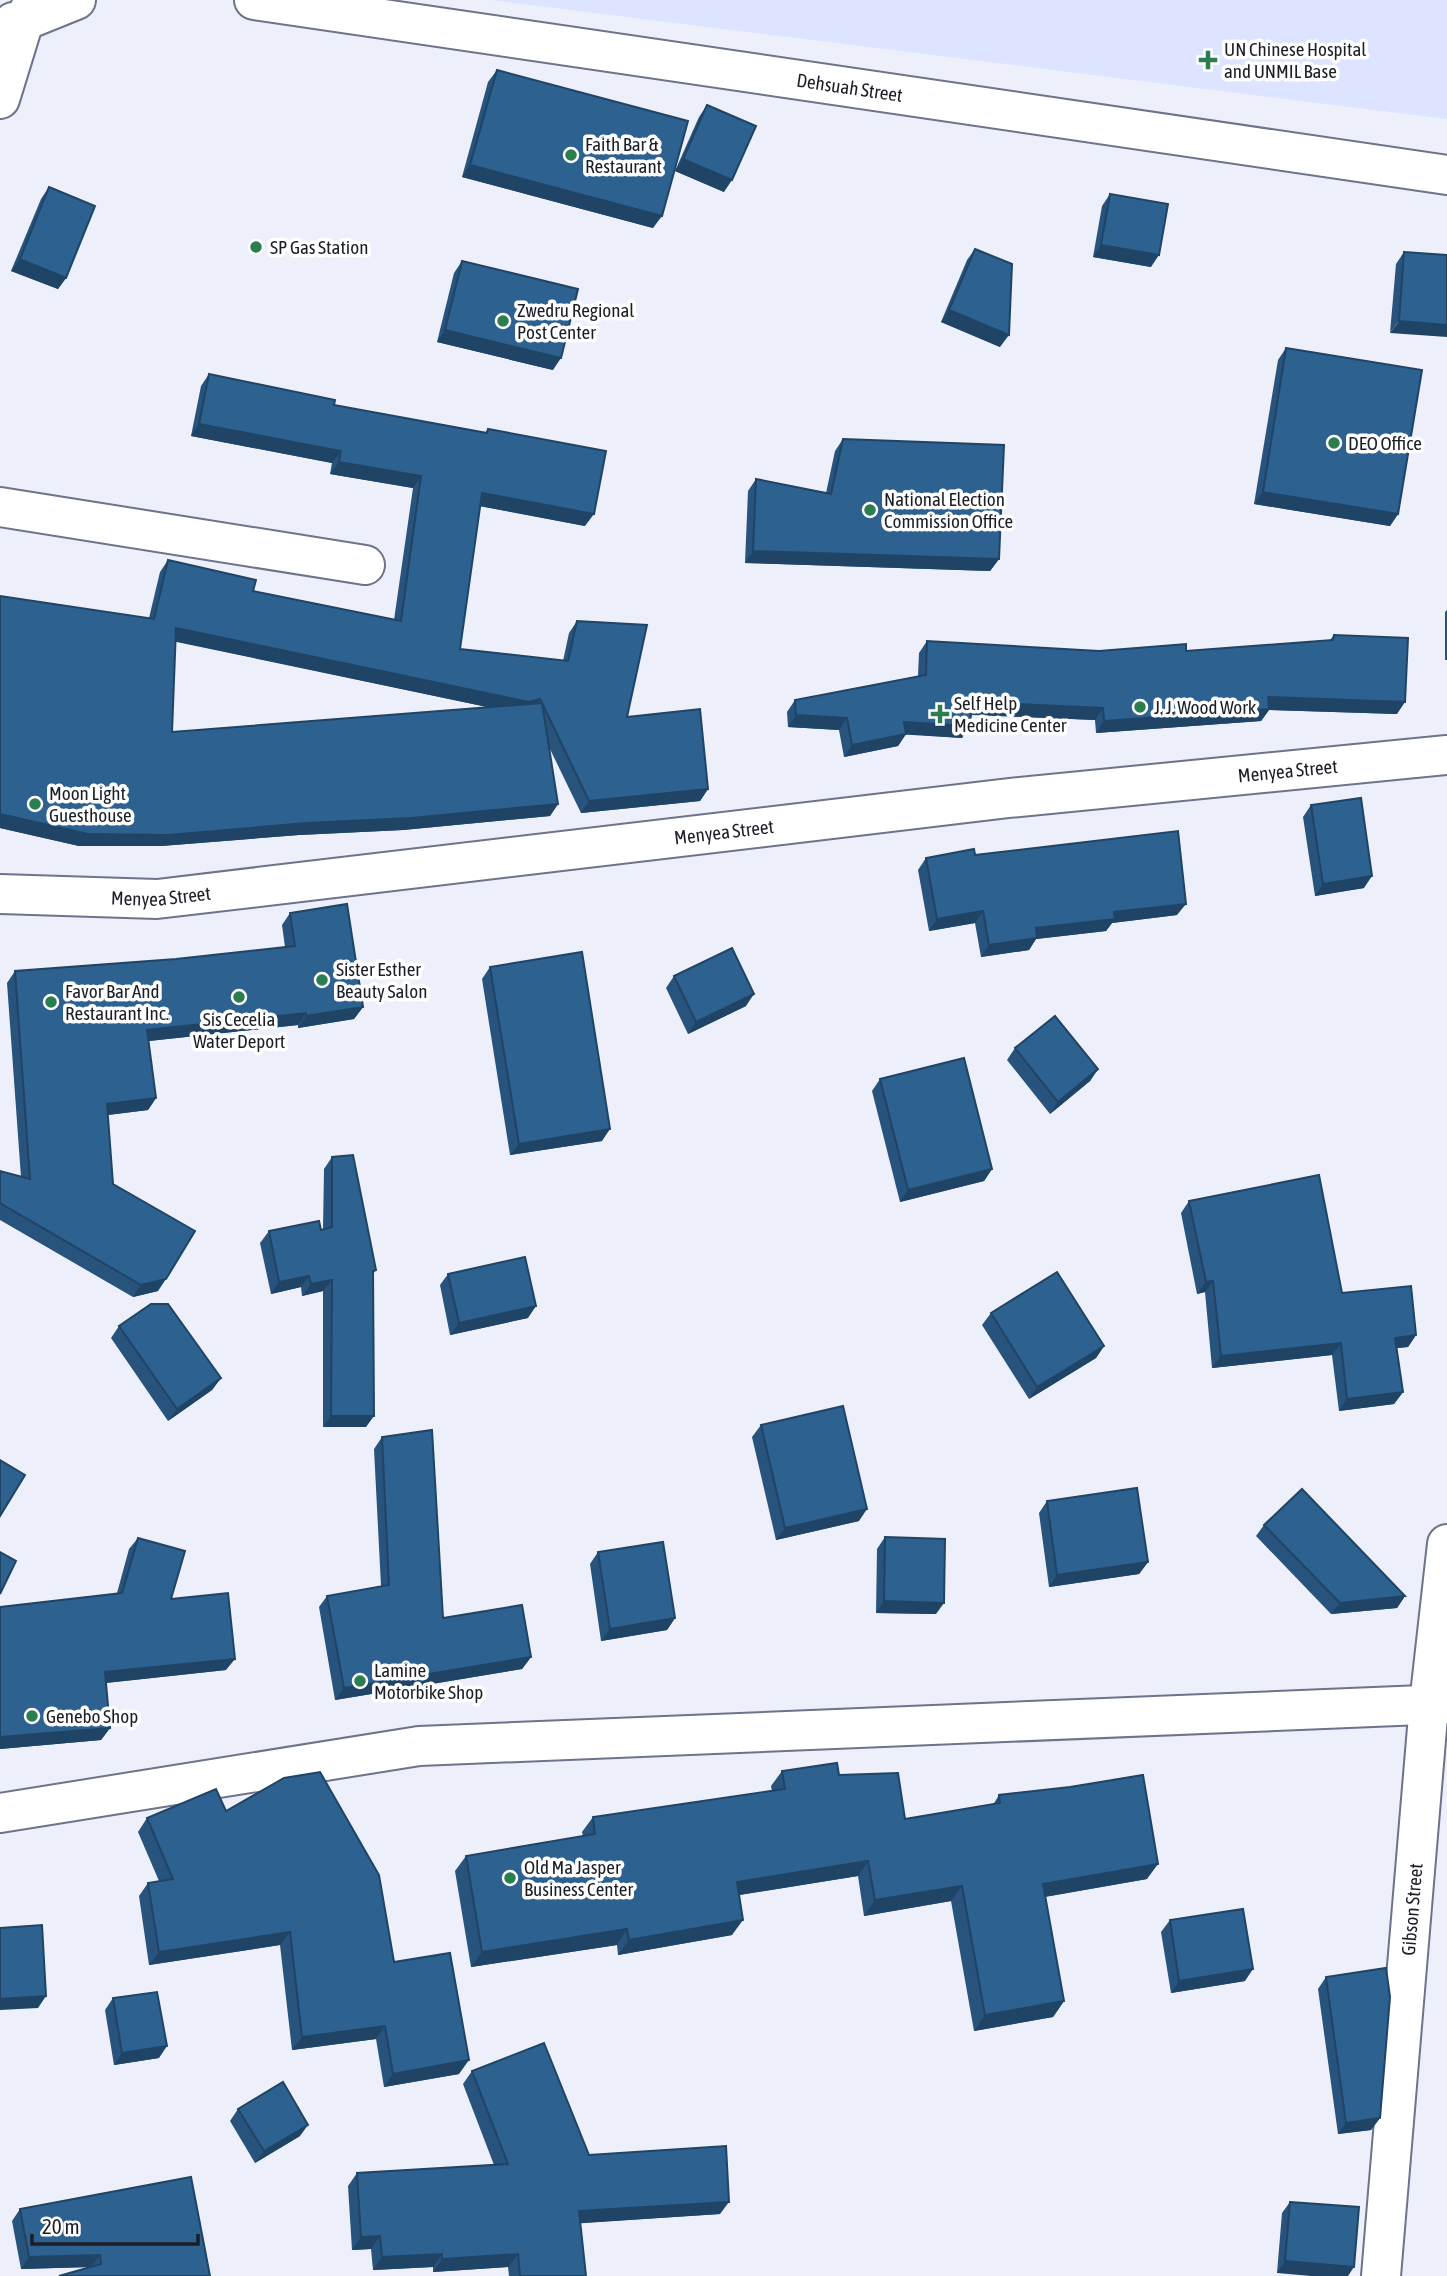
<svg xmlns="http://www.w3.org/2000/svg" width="1447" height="2276" viewBox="0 0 1447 2276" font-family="'Asap Condensed',sans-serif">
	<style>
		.built { fill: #dce4ff }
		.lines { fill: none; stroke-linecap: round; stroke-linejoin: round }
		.minor-casing { stroke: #6c738a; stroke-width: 42 }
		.minor { stroke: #fff; stroke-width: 38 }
		.wall { fill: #27537c; fill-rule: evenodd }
		.shaded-wall { fill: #204465 }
		.building { fill: #2d6190; stroke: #204465; stroke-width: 2; fill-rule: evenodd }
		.poi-dot { fill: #2c7d4f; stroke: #fff; stroke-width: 2.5 }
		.labels { text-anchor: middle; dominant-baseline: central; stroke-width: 7; stroke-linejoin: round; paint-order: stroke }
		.poi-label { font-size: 19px; fill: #1b1e27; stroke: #fff; text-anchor: start }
		.street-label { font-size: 19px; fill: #1b1e27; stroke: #fff }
	</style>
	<rect width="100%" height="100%" fill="#edf0fb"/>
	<path class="built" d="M491 0H1447V119Z"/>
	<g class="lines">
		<g class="minor-casing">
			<g id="minor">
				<path id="s1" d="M254 0 1447 175"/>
				<path d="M13 22 24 21 76 0"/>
				<path d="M0 99 24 21 34 0"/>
				<path d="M0 507 365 565"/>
				<path id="s2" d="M0 894 157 899 1009 798 1447 755"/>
				<path d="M0 1813 419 1746 1447 1704"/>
				<path id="s3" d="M1381 2276 1429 1704 1447 1544"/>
			</g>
		</g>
		<use href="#minor" class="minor"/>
	</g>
	<g class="wall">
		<path d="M497 70 653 228 462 177 488 82Z"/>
		<path d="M707 105 724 192 675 171 699 117Z"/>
		<path d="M49 187 66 278 58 289 11 271 41 199Z"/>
		<path d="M1110 194 1151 267 1093 257 1102 206Z"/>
		<path d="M975 249 1000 347 941 322 967 260Z"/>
		<path d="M1404 252 1447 255 1390 333 1396 264Z"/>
		<path d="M462 261 553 370 437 342 454 273Z"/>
		<path d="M1286 348 1398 514 1390 526 1254 504 1278 360Z"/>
		<path d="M209 374 334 405 485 433 488 429 585 526 480 506 460 649 563 661 569 633 577 621 627 717 708 789 700 801 581 813 549 747 558 804 550 816 403 830 299 835 161 846H79L0 828V596L149 618 160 572 168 560 253 591 394 620 413 488 330 474 332 463 191 436 201 386ZM175 641 487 707 172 732Z"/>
		<path d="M843 439 999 559 990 571 745 563 748 491 756 479 826 493 835 451Z"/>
		<path d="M1447 610V660H1445V612Z"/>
		<path d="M1334 635 1397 714 1269 710 1261 721 1096 733 1095 720 971 715 962 738 906 734 898 746 844 757 839 730 788 727 787 712 795 700 918 676 919 653 927 641 1099 651H1186L1330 640Z"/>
		<path d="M1311 805 1364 888 1315 896 1303 817Z"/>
		<path d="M975 855 1177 915 1112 923 1106 931 1036 939 1029 950 981 957 975 923 929 931 918 870 926 858Z"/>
		<path d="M290 913 363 1007 354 1019 298 1028V1025L149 1041 156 1098 148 1110 108 1115 113 1184 158 1291 133 1297 0 1220V1171L21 1177 7 983 15 971 176 959 285 947 282 925Z"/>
		<path d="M490 967 602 1141 510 1155 482 979Z"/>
		<path d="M674 976 746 1006 688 1034 666 988Z"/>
		<path d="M1015 1048 1098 1069 1090 1081 1050 1114 1007 1060Z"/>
		<path d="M880 1079 992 1169 984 1181 900 1202 872 1091Z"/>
		<path d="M332 1157 376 1270 373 1274 366 1427H323V1291L302 1296 301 1287 271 1294 260 1243 269 1231 323 1229 324 1169Z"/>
		<path d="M1189 1201 1342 1293 1416 1335 1408 1347 1397 1348 1403 1392 1394 1404 1339 1411 1332 1355 1212 1368 1205 1292 1197 1294 1181 1213Z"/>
		<path d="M448 1274 528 1318 450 1335 440 1285Z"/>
		<path d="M991 1313 1104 1346 1096 1358 1029 1399 982 1325Z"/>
		<path d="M119 1326 221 1378 212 1390 168 1421 111 1338Z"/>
		<path d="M761 1425 859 1521 776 1540 752 1437Z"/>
		<path d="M382 1437 443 1618 531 1657 522 1669 335 1700 319 1607 327 1596 381 1586 374 1449Z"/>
		<path d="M1047 1501 1148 1562 1139 1574 1049 1587 1039 1513Z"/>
		<path d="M1264 1525 1405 1596 1397 1608 1331 1614 1256 1536Z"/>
		<path d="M885 1537 936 1614 876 1613 877 1549Z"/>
		<path d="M138 1538 171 1599 226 1670 106 1683 110 1728 101 1740 0 1749 117 1593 129 1549Z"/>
		<path d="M598 1552 675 1618 667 1630 601 1641 590 1564Z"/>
		<path d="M782 1771 839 1775 905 1819 993 1805 999 1795 1147 1879 1045 1897 1064 2001 1053 2017 974 2031 951 1901 864 1916 858 1876 739 1895 732 1935 618 1955 617 1945 471 1967 455 1871 466 1856 583 1836 582 1832 593 1817 772 1791 771 1786Z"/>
		<path d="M226 1811 394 1962 459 2074 384 2087 376 2039 292 2050 280 1945 149 1965 139 1896 148 1883 159 1881 138 1832 147 1818Z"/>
		<path d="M1170 1920 1245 1981 1171 1993 1161 1932Z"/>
		<path d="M1326 1977 1380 2118 1371 2130 1338 2134 1318 1989Z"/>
		<path d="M113 1998 159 2058 114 2065 105 2010Z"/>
		<path d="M472 2071 589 2155 720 2214 580 2223 586 2276H509L508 2267 433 2272V2267L373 2270 371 2249 352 2250 348 2186 357 2173 494 2165 463 2084Z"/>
		<path d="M238 2109 300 2136 255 2163 230 2121Z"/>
		<path d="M1290 2202 1354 2267 1277 2273 1282 2213Z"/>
		<path d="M20 2209 210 2276 89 2267 21 2269 12 2221Z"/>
	</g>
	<g class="shaded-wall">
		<path d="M683 159 732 180 724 192 675 171Z"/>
		<path d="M470 165 662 216 653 228 462 177Z"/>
		<path d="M1101 245 1159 255 1151 267 1093 257Z"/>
		<path d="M20 259 66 278 58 289 11 271Z"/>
		<path d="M949 310 1009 335 1000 347 941 322Z"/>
		<path d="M1399 321 1447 325V337L1390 333Z"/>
		<path d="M445 330 561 358 553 370 437 342Z"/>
		<path d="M199 424 341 451 332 463 191 436Z"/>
		<path d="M339 462 421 476 413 488 330 474Z"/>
		<path d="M1263 492 1398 514 1390 526 1254 504Z"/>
		<path d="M482 493 594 514 585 526 474 505Z"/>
		<path d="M753 551 999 559 990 571 745 563Z"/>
		<path d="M176 628 540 699 532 711 521 714 167 640Z"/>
		<path d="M1268 697 1405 702 1397 714 1269 710 1261 721 1096 733 1104 721Z"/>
		<path d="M972 702 1103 708 1095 720 963 714Z"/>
		<path d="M796 715 847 718 839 730 788 727Z"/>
		<path d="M904 722 970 726 962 738 896 734Z"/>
		<path d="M906 734 898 746 844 757 852 745Z"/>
		<path d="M708 789 700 801 581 813 589 801Z"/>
		<path d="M558 804 550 816 403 830 299 835 161 846H79L0 828V814Z"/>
		<path d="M1372 876 1364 888 1315 896 1323 884Z"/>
		<path d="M1186 904 1177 915 1112 923 1106 931 1036 939 1029 950 981 957 989 945 1036 928 1114 912Z"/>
		<path d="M983 911 975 923 929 931 937 919Z"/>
		<path d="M754 994 746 1006 688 1034 696 1022Z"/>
		<path d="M363 1007 354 1019 298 1028 306 1016Z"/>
		<path d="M306 1013 298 1025 139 1042 147 1030Z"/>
		<path d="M1098 1069 1090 1081 1050 1114 1058 1102Z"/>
		<path d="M156 1098 148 1110 99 1116 107 1104Z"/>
		<path d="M610 1129 602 1141 510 1155 519 1144Z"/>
		<path d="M992 1169 984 1181 900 1202 908 1190Z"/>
		<path d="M309 1276 301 1287 271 1294 279 1282Z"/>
		<path d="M166 1279 158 1291 133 1297 141 1285Z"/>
		<path d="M332 1280 323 1291 302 1296 311 1284Z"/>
		<path d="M1213 1281 1205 1292 1197 1294 1206 1282Z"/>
		<path d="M536 1306 528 1318 450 1335 459 1323Z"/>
		<path d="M1416 1335 1408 1347 1387 1349 1395 1338Z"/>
		<path d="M1341 1343 1332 1355 1212 1368 1221 1356Z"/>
		<path d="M1104 1346 1096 1358 1029 1399 1037 1387Z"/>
		<path d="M221 1378 212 1390 168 1421 177 1409Z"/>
		<path d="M1403 1392 1394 1404 1339 1411 1347 1399Z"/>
		<path d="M331 1416H374L366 1427H323Z"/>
		<path d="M867 1509 859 1521 776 1540 785 1528Z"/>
		<path d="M1148 1562 1139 1574 1049 1587 1057 1575Z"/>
		<path d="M1405 1596 1397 1608 1331 1614 1340 1603Z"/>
		<path d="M884 1601 944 1603 936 1614 876 1613Z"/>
		<path d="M675 1618 667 1630 601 1641 610 1629Z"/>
		<path d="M531 1657 522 1669 335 1700 344 1688Z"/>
		<path d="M235 1659 226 1670 96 1684 105 1672Z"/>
		<path d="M110 1728 101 1740 0 1749V1737Z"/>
		<path d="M868 1861 858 1876 727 1897 737 1882Z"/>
		<path d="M1158 1864 1147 1879 1032 1899 1043 1884Z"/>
		<path d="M962 1886 951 1901 864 1916 875 1900Z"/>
		<path d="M743 1920 732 1935 618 1955 629 1940Z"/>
		<path d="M627 1929 617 1945 471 1967 482 1952Z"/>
		<path d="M290 1932 280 1945 149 1965 159 1952Z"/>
		<path d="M1253 1969 1245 1981 1171 1993 1179 1981Z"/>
		<path d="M46 1996 38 2008 0 2010V1999Z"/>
		<path d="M1064 2001 1053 2017 974 2031 985 2015Z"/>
		<path d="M385 2026 376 2039 292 2050 302 2037Z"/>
		<path d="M167 2046 159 2058 114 2065 122 2053Z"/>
		<path d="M469 2060 459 2074 384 2087 393 2074Z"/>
		<path d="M1380 2118 1371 2130 1338 2134 1346 2123Z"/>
		<path d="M308 2125 300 2136 255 2163 264 2151Z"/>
		<path d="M729 2202 720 2214 570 2224 579 2211Z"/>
		<path d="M380 2236 371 2249 352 2250 361 2237Z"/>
		<path d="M442 2254 433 2267 373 2270 382 2257Z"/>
		<path d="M518 2254 508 2267 433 2272 442 2259Z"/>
		<path d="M100 2255 91 2267 21 2269 29 2257Z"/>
		<path d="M1285 2261 1354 2267 1348 2276H1311L1277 2273Z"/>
	</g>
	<g class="building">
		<path d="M497 70 688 121 662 216 470 165Z"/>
		<path d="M707 105 756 126 732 180 683 159Z"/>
		<path d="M49 187 95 206 66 278 20 259Z"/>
		<path d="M1110 194 1168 204 1159 255 1101 245Z"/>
		<path d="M975 249 1012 264 1009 335 949 310Z"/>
		<path d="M1404 252 1447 255V325L1399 321Z"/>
		<path d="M462 261 578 289 561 358 445 330Z"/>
		<path d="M1286 348 1422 370 1398 514 1263 492Z"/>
		<path d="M209 374 335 400 334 405 487 433 488 429 606 451 594 514 482 493 460 649 568 661 577 621 647 625 627 717 700 709 708 789 589 801 542 703 558 804 411 818 307 823 169 835 88 834 0 814V596L154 619 168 560 256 580 253 591 401 621 421 476 339 462 341 451 199 424ZM176 628 529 702 540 699 542 703 172 732Z"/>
		<path d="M843 439 1004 445 999 559 753 551 756 479 831 494Z"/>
		<path d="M1334 635 1408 638 1405 702 1268 697 1269 709 1104 721 1103 708 972 702 970 726 904 722 906 734 852 745 847 718 796 715 795 700 926 675 927 641 1099 651 1186 644V651L1333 640Z"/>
		<path d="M1361 798 1372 876 1323 884 1311 805Z"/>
		<path d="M1178 831 1186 904 1114 912 1115 919 1036 928 1037 938 989 945 983 911 937 919 926 858 974 849 975 855Z"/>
		<path d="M347 904 363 1007 306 1016V1013L147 1030 156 1098 107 1104 113 1184 195 1231 166 1279 141 1285 0 1203V1171L30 1179 15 971 176 959 295 946 290 913Z"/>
		<path d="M732 948 754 994 696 1022 674 976Z"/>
		<path d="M582 952 610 1129 519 1144 490 967Z"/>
		<path d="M1055 1016 1098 1069 1058 1102 1015 1048Z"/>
		<path d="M964 1058 992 1169 908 1190 880 1079Z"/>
		<path d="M353 1155 376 1270 373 1271 374 1416H331L332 1280 311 1284 309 1276 279 1282 269 1231 319 1221 321 1230 332 1227V1157Z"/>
		<path d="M1319 1175 1342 1293 1411 1286 1416 1335 1395 1338 1403 1392 1347 1399 1341 1343 1221 1356 1213 1281 1206 1282 1189 1201Z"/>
		<path d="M525 1257 536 1306 459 1323 448 1274Z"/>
		<path d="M1057 1272 1104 1346 1037 1387 991 1313Z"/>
		<path d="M151 1304H168L221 1378 177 1409 119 1326Z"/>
		<path d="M843 1406 867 1509 785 1528 761 1425Z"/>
		<path d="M432 1430 443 1618 522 1605 531 1657 344 1688 327 1596 389 1585 382 1437Z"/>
		<path d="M0 1460 25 1475 0 1516Z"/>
		<path d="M1137 1488 1148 1562 1057 1575 1047 1501Z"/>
		<path d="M1302 1489 1405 1596 1340 1603 1264 1525Z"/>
		<path d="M885 1537 945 1539 944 1603 884 1601Z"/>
		<path d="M138 1538 185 1551 171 1599 228 1593 235 1659 105 1672 110 1728 0 1737V1607L122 1593Z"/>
		<path d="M663 1542 675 1618 610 1629 598 1552Z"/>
		<path d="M0 1552 16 1561 0 1594Z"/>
		<path d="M837 1763 839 1775 898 1773 905 1819 1000 1803 999 1795 1070 1787 1143 1775 1158 1864 1043 1884 1064 2001 985 2015 962 1886 875 1900 868 1861 737 1882 743 1920 629 1940 627 1929 482 1952 466 1856 595 1834 593 1817 785 1789 782 1771Z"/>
		<path d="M320 1772 379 1875 394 1962 450 1953 469 2060 393 2074 385 2026 302 2037 290 1932 159 1952 148 1883 173 1879 147 1818 216 1789 226 1811 284 1778Z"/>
		<path d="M1243 1909 1253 1969 1179 1981 1170 1920Z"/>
		<path d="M42 1925 46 1996 0 1999V1928Z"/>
		<path d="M1386 1968 1390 1997 1380 2118 1346 2123 1326 1977Z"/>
		<path d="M157 1992 167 2046 122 2053 113 1998Z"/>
		<path d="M544 2043 589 2155 726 2146 729 2202 579 2211 586 2276H520L518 2254 442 2259V2254L382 2257 380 2236 361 2237 357 2173 508 2164 472 2071Z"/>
		<path d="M283 2082 308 2125 264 2151 238 2109Z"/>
		<path d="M191 2177 210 2276H59L101 2264 100 2255 29 2257 20 2209Z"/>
		<path d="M1290 2202 1359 2207 1354 2267 1285 2261Z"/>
	</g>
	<g class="poi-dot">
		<path d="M1204.5 49.5h7v7h7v7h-7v7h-7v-7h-7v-7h7z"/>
		<circle cx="571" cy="155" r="7"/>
		<circle cx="256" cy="247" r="7"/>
		<circle cx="503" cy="321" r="7"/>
		<circle cx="1334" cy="443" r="7"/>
		<circle cx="870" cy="510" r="7"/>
		<circle cx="1140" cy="707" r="7"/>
		<path d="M936.5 703.5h7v7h7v7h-7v7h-7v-7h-7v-7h7z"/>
		<circle cx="35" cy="804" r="7"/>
		<circle cx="322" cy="980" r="7"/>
		<circle cx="239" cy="997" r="7"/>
		<circle cx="51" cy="1002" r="7"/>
		<circle cx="360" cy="1681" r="7"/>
		<circle cx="32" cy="1716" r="7"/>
		<circle cx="510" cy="1878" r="7"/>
	</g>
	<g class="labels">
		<g class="poi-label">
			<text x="1224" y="49">UN Chinese Hospital<tspan x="1224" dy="22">and UNMIL Base</tspan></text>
			<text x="585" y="144">Faith Bar &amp;<tspan x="585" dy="22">Restaurant</tspan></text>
			<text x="270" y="247">SP Gas Station</text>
			<text x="517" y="310">Zwedru Regional<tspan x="517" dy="22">Post Center</tspan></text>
			<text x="1348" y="443">DEO Office</text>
			<text x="884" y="499">National Election<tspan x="884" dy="22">Commission Office</tspan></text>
			<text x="954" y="703">Self Help<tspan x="954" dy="22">Medicine Center</tspan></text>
			<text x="1154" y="707">J. J. Wood Work</text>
			<text x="49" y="793">Moon Light<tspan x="49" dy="22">Guesthouse</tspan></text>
			<text x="336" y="969">Sister Esther<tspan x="336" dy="22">Beauty Salon</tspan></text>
			<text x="65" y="991">Favor Bar And<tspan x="65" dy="22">Restaurant Inc.</tspan></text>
			<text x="239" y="1019" text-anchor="middle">Sis Cecelia<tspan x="239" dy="22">Water Deport</tspan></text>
			<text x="374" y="1670">Lamine<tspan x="374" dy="22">Motorbike Shop</tspan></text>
			<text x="46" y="1716">Genebo Shop</text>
			<text x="524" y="1867">Old Ma Jasper<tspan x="524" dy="22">Business Center</tspan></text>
		</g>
		<g class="street-label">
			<text stroke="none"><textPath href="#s1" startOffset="602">Dehsuah Street</textPath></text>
			<text stroke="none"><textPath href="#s2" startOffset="1295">Menyea Street</textPath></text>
			<text stroke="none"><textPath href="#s2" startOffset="728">Menyea Street</textPath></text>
			<text stroke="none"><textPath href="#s2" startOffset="161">Menyea Street</textPath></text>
			<text stroke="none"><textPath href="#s3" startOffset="368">Gibson Street</textPath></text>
		</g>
	</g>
	<path d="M32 2234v10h166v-10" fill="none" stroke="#1b1e27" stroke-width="3.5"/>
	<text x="42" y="2234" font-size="21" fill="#1b1e27" stroke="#ffffff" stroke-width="5" paint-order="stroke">20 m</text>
</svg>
